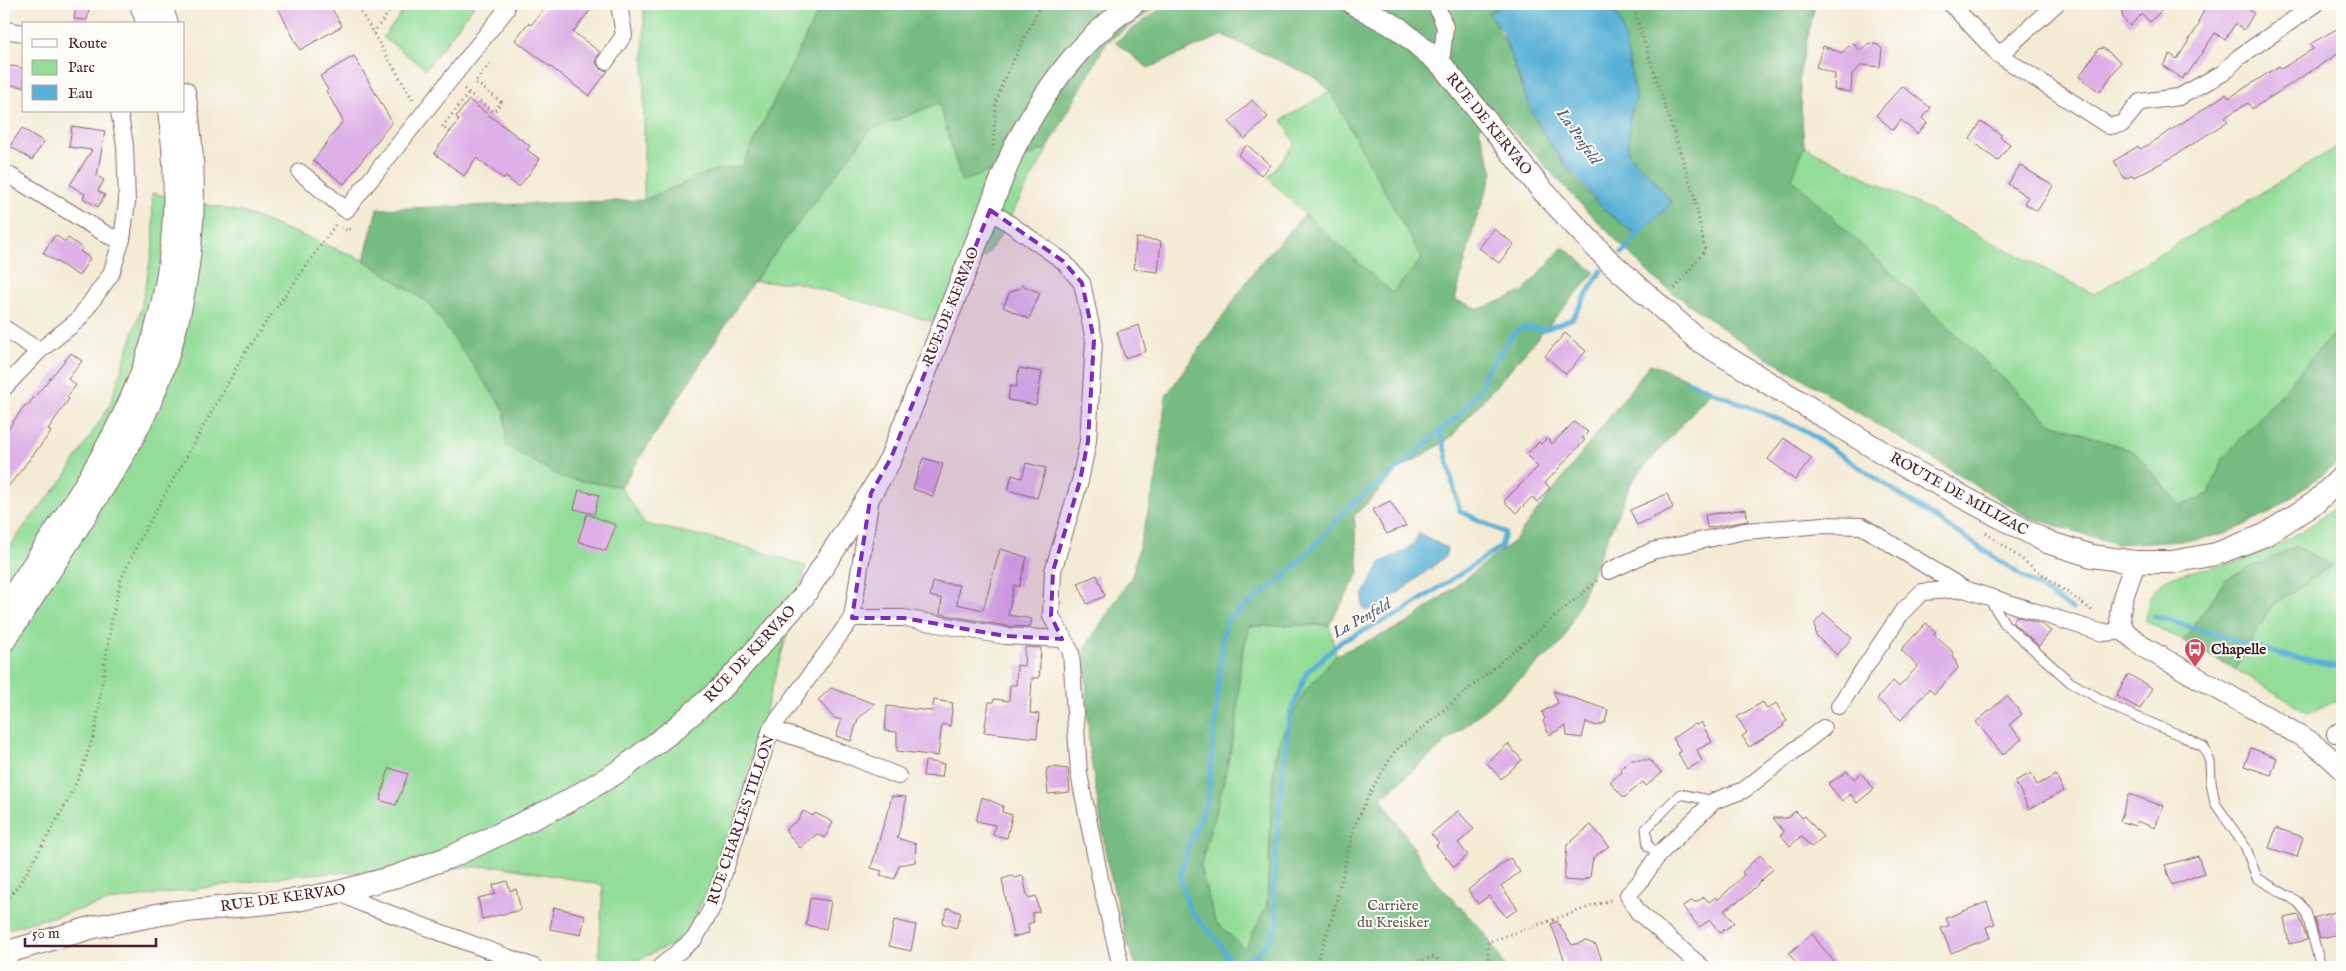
<svg xmlns="http://www.w3.org/2000/svg" width="2346" height="971" viewBox="0 0 2346 971" font-family="'IM FELL English',serif">
	<style>
		.green { fill: #93dd99; stroke: #6e7e62 }
		.forest { fill: #76bc81; stroke: #606e56 }
		.water { fill: #59b0d6; stroke: #526880 }
		.lines { fill: none; stroke-linecap: round; stroke-linejoin: round }
		.stream { stroke: #59b0d6; stroke-width: 5 }
		.building { fill: #deb0e7 }
		.service-casing { stroke: #866666; stroke-width: 11 }
		.minor-casing { stroke: #866666; stroke-width: 18 }
		.tertiary-casing { stroke: #866666; stroke-width: 22 }
		.secondary-casing { stroke: #866666; stroke-width: 24 }
		.path { stroke: #866666; stroke-width: 3; stroke-dasharray: 1 4; stroke-linecap: butt }
		.service { stroke: #fff; stroke-width: 9 }
		.minor { stroke: #fff; stroke-width: 16 }
		.tertiary { stroke: #fff; stroke-width: 20 }
		.secondary { stroke: #fff; stroke-width: 22 }
		.marked { fill: #7b2cbf; fill-opacity: 0.2; stroke: #7b2cbf; stroke-width: 4; stroke-dasharray: 10 6; stroke-linejoin: round }
		.labels { text-anchor: middle; dominant-baseline: central; stroke-width: 4; stroke-linejoin: round; paint-order: stroke }
		.street-label { font-size: 15px; fill: #4a1f2b; stroke: #fdfcf7 }
		.poi-label { font-size: 15px; font-weight: bold; fill: #4a1f2b; stroke: #fdfcf7; text-anchor: start }
		.park-label { font-size: 15px; fill: #60584c; stroke: #fdfcf7 }
		.water-label { font-size: 16px; font-style: italic; fill: #50596f; stroke: #fdfcf7 }
	</style>
	<rect width="100%" height="100%" fill="#fdfcf7"/>
	<filter id="ink" filterUnits="userSpaceOnUse"><feTurbulence type="fractalNoise" baseFrequency=".02" numOctaves="2"/><feDisplacementMap in="SourceGraphic" scale="10" xChannelSelector="R" yChannelSelector="G"/><feConvolveMatrix kernelMatrix="1 2 1 2 8 2 1 2 1" color-interpolation-filters="sRGB"/></filter>
	<filter id="wash" filterUnits="userSpaceOnUse"><feTurbulence type="fractalNoise" baseFrequency=".0096" numOctaves="4" result="noise"/><feDisplacementMap in="SourceGraphic" scale="20" xChannelSelector="R" yChannelSelector="G"/><feGaussianBlur stdDeviation="1.12" result="paint"/><feColorMatrix in="noise" values="0 0 0 0 0 0 0 0 0 0 0 0 0 0 0 0 0 1.4 0 .05"/><feComposite in="paint" operator="in"/></filter>
	<g filter="url(#wash)">
		<rect width="100%" height="100%" fill="#f4ebd5"/>
		<g class="green">
			<path d="M409 4H475L426 69 383 37Z"/>
			<path d="M644 4H819L817 14 742 166 712 171 644 200Z"/>
			<path d="M1330 91 1422 259 1392 293 1305 214 1268 178 1295 143 1282 120Z"/>
			<path d="M939 103 962 182 1048 148 998 239 933 322 795 282H753L869 131Z"/>
			<path d="M2342 144V324L2223 459 2209 494 2181 506 2133 451 2049 422 1791 179 1804 146 2094 294Z"/>
			<path d="M152 193 245 213 364 260 429 303 505 411 563 478 621 487 645 524 730 542 806 566 726 852 684 939 622 967H598L603 885 499 866 304 874 111 901 4 930V556L23 528 64 478 110 405 141 309 154 241Z"/>
			<path d="M2342 501V698L2309 713 2235 669 2271 607 2331 566 2226 579 2183 641 2146 621C2147 605 2149 591 2164 581 2176 572 2223 566 2241 561 2270 552 2320 522 2342 501Z"/>
			<path d="M1329 625 1336 655 1305 691 1278 743 1273 774 1267 906 1245 950 1215 921 1200 867 1223 784 1237 722 1240 663 1250 626Z"/>
		</g>
		<g class="forest">
			<path d="M819 4H1160L1106 43 1048 148 962 182 939 103 869 131 753 282 621 487 563 478 506 446 505 411 429 303 364 260 377 209 644 200 712 171 742 166 817 14Z"/>
			<path d="M1167 4H1506L1488 13C1512 45 1515 76 1532 111 1548 145 1574 180 1601 207 1612 217 1625 226 1637 236L1672 203 1653 179 1628 154 1630 115 1636 98 1622 26 1611 4H1815L1799 76 1804 146 1792 179 2049 422 2133 451 2181 506 2209 494 2223 459 2342 324V460L2270 513 2225 534 2197 539 2117 544 2028 517 1733 336 1656 280 1590 214 1495 112 1479 129 1493 172 1475 223 1455 300 1480 309 1523 292 1563 247 1595 272 1450 438 1399 470 1354 516 1359 573 1329 625 1249 626 1240 663 1237 722 1223 784 1200 867 1215 921 1245 949 1267 905 1273 774 1278 743 1305 691 1336 655 1408 623 1515 540 1650 364 1713 389 1632 481 1562 643 1381 798 1432 877 1486 935 1505 967H1137L1128 946 1108 866 1089 747 1085 648 1132 576 1156 480 1166 396 1260 263 1305 214 1392 293 1422 259 1330 91 1316 78 1223 35 1148 68 1115 42Z"/>
			<path d="M2296 546 2332 565 2271 607 2235 669 2183 641 2226 579Z"/>
		</g>
		<g class="water">
			<path d="M1506 4H1611L1622 26 1636 98 1630 115 1628 154 1653 179 1672 203 1637 236 1601 207 1566 165 1548 141 1531 110 1502 31 1488 13Z"/>
			<path d="M1419 533 1447 548 1445 557 1381 606 1366 611 1362 607 1363 596 1380 563 1406 550 1414 543Z"/>
		</g>
		<g class="lines">
			<g class="stream">
				<path d="M1622 253 1643 230V223"/>
				<path d="M1687 381 1802 429 2072 609"/>
				<path d="M2154 616 2279 654 2342 668"/>
				<path d="M1233 964 1256 955 1270 939 1278 921 1273 889 1283 767 1290 714 1307 672 1342 641 1402 612 1501 547 1505 533 1460 511C1452 485 1448 458 1440 431"/>
				<path d="M1233 967 1221 945 1189 909 1180 877 1188 848 1208 800 1223 637 1227 620 1283 578 1322 538 1345 510 1410 459 1460 413 1480 390 1486 373 1515 332 1523 328 1546 329 1572 319 1601 271"/>
			</g>
		</g>
		<g id="blocks">
			<g class="building">
				<path d="M76 4H90L87 20 74 19Z"/>
				<path d="M276 4H329L342 26 300 50Z"/>
				<path d="M548 4H595L573 32 600 52 596 60 597 65 601 69 608 71 589 96 515 40 528 23 531 25Z"/>
				<path d="M2120 4H2154L2161 11 2150 22 2142 14 2130 26 2123 18Z"/>
				<path d="M2207 4H2240L2254 13 2244 30 2235 24 2225 40 2215 33 2187 75 2185 74 2183 79 2163 66 2170 54 2177 59 2200 23 2198 22Z"/>
				<path d="M2342 26V51L2252 109 2248 103 2225 117 2228 121 2171 158 2134 177 2133 175 2125 179 2114 161 2138 146 2140 149 2150 144 2226 94 2229 98 2279 66 2281 69 2313 49 2310 44Z"/>
				<path d="M1853 42 1860 51 1869 43 1878 45 1882 49 1880 67 1862 65 1852 74 1851 92 1834 90 1835 74 1816 67 1823 46 1842 53Z"/>
				<path d="M2103 48 2121 62 2100 92 2079 77 2098 49Z"/>
				<path d="M354 56 392 122 344 184 313 161 343 121 326 91 328 90 320 76Z"/>
				<path d="M4 65 24 68V87L4 84Z"/>
				<path d="M1902 86 1931 108 1922 118 1927 123 1917 134 1901 120 1893 130 1876 115Z"/>
				<path d="M469 100 530 146 527 150 540 159 519 187 506 177 504 179 476 158 464 176 434 153 459 120 456 117Z"/>
				<path d="M1252 100 1268 117 1245 139 1229 122Z"/>
				<path d="M1981 122 2002 135 2000 137 2010 144 1998 161 1970 139Z"/>
				<path d="M72 126 105 131 97 176 104 180 98 191 105 195 98 207 83 198 85 194 70 185 92 150 69 147Z"/>
				<path d="M22 128 44 142 32 160 10 146Z"/>
				<path d="M1247 145 1270 165 1261 175 1238 155Z"/>
				<path d="M2020 165 2053 186 2037 211 2024 203 2028 197 2008 184Z"/>
				<path d="M1494 229 1514 244 1499 263 1479 248Z"/>
				<path d="M55 235 65 242 68 238 83 248 80 251 90 258 79 276 43 253Z"/>
				<path d="M1136 238 1161 241 1158 272 1134 269Z"/>
				<path d="M1022 285 1040 293 1029 319 1003 307 1010 292 1020 288Z"/>
				<path d="M1139 325 1146 351 1125 358 1117 332Z"/>
				<path d="M1565 333 1586 351 1566 374 1545 356Z"/>
				<path d="M71 353 82 361 68 379 76 385 67 397 69 399 48 429 51 432 4 492V435L25 405 27 406Z"/>
				<path d="M1019 368 1042 372 1036 405 1008 400 1010 386 1016 387Z"/>
				<path d="M1574 422 1588 432 1582 438 1585 440 1545 483 1550 488 1537 502 1532 497 1516 513 1504 501 1538 467 1526 455 1539 442 1541 444 1547 438 1552 444Z"/>
				<path d="M1784 438 1812 458 1795 480 1768 459Z"/>
				<path d="M923 458 943 464 933 496 913 489Z"/>
				<path d="M1026 463 1046 468 1037 498 1008 490 1012 475 1022 478Z"/>
				<path d="M579 490 599 495 594 514 574 509Z"/>
				<path d="M1667 494 1673 508 1637 525 1630 510Z"/>
				<path d="M1390 501 1406 526 1387 534 1372 510Z"/>
				<path d="M1746 509 1748 521 1707 528 1705 515Z"/>
				<path d="M587 514 616 525 606 551 578 541Z"/>
				<path d="M1000 549 1027 557 1019 587 1014 585 1008 615 1032 619 1030 627 1006 626 940 614 942 599 930 596 933 582 959 585 957 604 983 610Z"/>
				<path d="M1097 575 1105 596 1087 604 1078 583Z"/>
				<path d="M1824 613 1852 638 1837 655 1816 636 1815 623Z"/>
				<path d="M2016 616 2043 625 2051 631 2039 646 2012 622Z"/>
				<path d="M1926 623 1936 632 1933 634 1952 651 1958 668 1934 694 1929 689 1901 720 1877 699 1893 681 1899 687 1918 666 1901 650Z"/>
				<path d="M1025 647 1041 648 1039 678H1032L1030 713 1039 714 1037 738 984 732 989 702H993L994 699 1009 701 1010 685H1016L1017 665 1024 666Z"/>
				<path d="M2128 674 2152 688 2140 709 2116 696Z"/>
				<path d="M831 688 875 704 858 719 851 741 836 736 842 720 834 718 818 700Z"/>
				<path d="M1553 691 1608 710 1605 722 1597 726 1586 722 1582 738 1567 736 1566 726 1549 735 1543 721 1545 719 1542 712 1558 703Z"/>
				<path d="M2007 696 2022 714 2009 725 2022 739 2003 755 1976 722Z"/>
				<path d="M934 700 953 703 950 726 942 724 938 756 897 751V732L885 731 887 706 932 711Z"/>
				<path d="M1763 702 1767 709 1776 703 1787 721 1783 724 1784 726 1749 747 1742 736 1747 733 1737 717Z"/>
				<path d="M1701 722 1712 742 1697 750 1702 761 1687 769 1678 753 1681 752 1673 738 1694 724 1697 725Z"/>
				<path d="M1508 744 1522 760 1501 779 1487 763Z"/>
				<path d="M2251 748 2277 758 2271 775 2244 766Z"/>
				<path d="M1631 760H1650L1662 773 1646 786 1643 782 1624 798 1610 782 1622 772 1620 769Z"/>
				<path d="M925 761 944 764 942 777 923 776Z"/>
				<path d="M1053 767 1068 769 1070 792 1048 794 1046 774 1047 768Z"/>
				<path d="M389 768 408 774 396 805 380 800Z"/>
				<path d="M1847 771 1854 779 1861 773 1874 789 1857 803 1850 794 1842 801 1828 784Z"/>
				<path d="M2031 773 2037 785 2056 775 2064 791 2029 809 2015 781Z"/>
				<path d="M2129 794 2163 806 2155 828 2137 821 2135 826 2120 821Z"/>
				<path d="M892 796 906 797 904 813 897 838 916 844 915 862 899 865 895 879 880 875 882 871 871 868Z"/>
				<path d="M982 797 1003 806 1002 812 1012 815 1007 838 993 835 995 825 976 821Z"/>
				<path d="M803 811 813 816 815 813 833 822 825 838 817 834 800 848 785 830 799 819Z"/>
				<path d="M1458 811 1474 829 1458 843 1468 855 1454 867 1436 845 1439 843 1431 834Z"/>
				<path d="M1796 811 1802 818 1805 816 1823 837 1811 847 1801 836 1790 846 1781 835 1784 832 1773 818H1787Z"/>
				<path d="M1591 825 1609 846 1593 858 1590 877 1580 881 1564 880 1567 845Z"/>
				<path d="M2276 828 2303 837 2297 857 2269 848Z"/>
				<path d="M1760 855 1773 869 1746 896 1724 910 1734 923 1720 933 1710 920 1699 927 1683 907 1691 901 1696 902 1704 897 1709 902 1716 897 1718 900 1744 875 1742 872Z"/>
				<path d="M2198 856 2204 873 2172 885 2165 865Z"/>
				<path d="M1510 858 1520 872 1501 886 1518 909 1506 917 1489 896 1478 904 1468 890Z"/>
				<path d="M1012 876 1015 878 1023 876 1027 895 1029 898 1036 896 1039 912 1032 913 1034 922 1028 924 1029 933 1013 937 1002 879Z"/>
				<path d="M507 881 510 891 516 889 521 910 482 919 478 898 495 894 493 885Z"/>
				<path d="M810 898 831 901 826 929 806 925Z"/>
				<path d="M1987 902 1995 924 1986 927 1990 938 1951 953 1941 928 1949 926 1946 918Z"/>
				<path d="M554 907 585 915 581 935 550 929Z"/>
				<path d="M948 908 961 913 956 928 942 923Z"/>
				<path d="M2334 912 2340 934 2320 938 2314 918Z"/>
				<path d="M2299 915 2307 940 2289 944 2284 918Z"/>
				<path d="M894 920 916 925 911 951 889 946Z"/>
				<path d="M1557 921 1572 945 1586 941 1596 945 1603 963 1591 967H1580L1579 963 1567 967 1551 924Z"/>
				<path d="M1812 934 1838 967H1799L1789 953Z"/>
			</g>
		</g>
	</g>
	<g filter="url(#ink)">
		<use href="#blocks" fill-opacity="0" stroke="#866666" stroke-width="1"/>
		<g class="lines">
			<g class="service-casing">
				<g id="service">
					<path d="M1988 597 2005 624 2070 682 2118 709 2184 737 2204 747 2210 762 2211 782 2215 803 2246 848 2257 878 2298 902 2306 912 2321 967"/>
					<path d="M1659 854 1648 846 1646 829 1680 794 1714 801"/>
				</g>
			</g>
			<g class="minor-casing">
				<g id="minor">
					<path d="M1436 4 1445 27 1441 64"/>
					<path d="M1951 4 1999 55 2109 126 2122 124 2140 102 2179 97 2223 73 2239 57 2316 4"/>
					<path d="M4 30 24 33"/>
					<path d="M1999 55 2056 4"/>
					<path d="M606 61 624 35 619 4"/>
					<path d="M4 172 109 236 122 239"/>
					<path d="M300 172 346 210 506 10V4"/>
					<path d="M990 210 1063 261 1082 283 1094 340 1088 441 1080 481 1053 571 1051 616 1071 652 1079 774 1102 888 1121 967"/>
					<path d="M4 328 39 351"/>
					<path d="M4 388 39 351 78 320 111 274 122 239 127 202 125 145 119 111"/>
					<path d="M871 497 852 618H904L1005 636 1062 639"/>
					<path d="M1609 571 1652 551 1745 531 1823 525 1862 526 1964 589 2103 633 2125 631"/>
					<path d="M1839 706 1902 612 1922 592 1964 589"/>
					<path d="M771 729 840 752 898 776"/>
					<path d="M2335 734 2342 729"/>
					<path d="M338 892 361 903 534 967"/>
					<path d="M660 967 695 938 713 906 771 729 852 618"/>
					<path d="M1702 967 1638 912 1628 895 1639 883 1659 854 1714 801 1744 790 1823 728"/>
				</g>
			</g>
			<g class="tertiary-casing">
				<path id="tertiary" d="M2135 562C2131 581 2112 611 2124 630 2129 637 2139 642 2145 648L2308 740 2326 754 2342 769"/>
			</g>
			<g class="secondary-casing">
				<g id="secondary">
					<path d="M141 4 148 24"/>
					<path d="M160 4 167 24"/>
					<path d="M1354 4 1398 28 1441 64 1541 189 1609 261 1698 340 1903 465 2047 542 2092 556 2135 562H2172L2216 554 2265 535 2316 502 2342 477"/>
					<path d="M4 609C44 548 91 482 123 416 169 322 184 215 169 111"/>
					<path d="M4 641C33 597 62 553 90 508 114 471 137 434 154 393 193 298 202 192 184 92"/>
					<path d="M4 953 94 927 167 913 297 900 338 892 397 876 453 856 563 804 621 770 672 731 724 686 803 597 871 493 891 458 1014 148C1045 90 1078 42 1133 4"/>
				</g>
			</g>
			<g class="path">
				<path d="M356 4 413 100"/>
				<path d="M1632 4 1694 195 1705 250 1673 291"/>
				<path d="M373 33 395 4"/>
				<path d="M464 89 494 112 501 102 475 82 492 61"/>
				<path d="M450 132 442 127 469 93"/>
				<path d="M993 146 996 102 1003 82 1041 4"/>
				<path d="M341 227 348 231 352 226"/>
				<path d="M1986 533 2094 612"/>
				<path d="M4 905 26 874 66 804 82 770 95 731 111 624 121 579 142 535 247 349 336 224"/>
				<path d="M1315 967 1333 915 1354 827 1372 789 1395 751 1597 581"/>
				<path d="M1404 967 1434 957 1447 967"/>
				<path d="M1493 967 1488 960V942L1613 899"/>
			</g>
			<use href="#service" class="service"/>
			<use href="#minor" class="minor"/>
			<use href="#tertiary" class="tertiary"/>
			<use href="#secondary" class="secondary"/>
		</g>
	</g>
	<path class="marked" d="M990 210 1063 261 1082 283 1094 340 1088 441 1080 481 1053 571 1051 616 1062 639 1005 636 904 618H852L871 493 891 458Z"/>
	<defs>
		<g id="bus-pin" transform="scale(1.125)"><path d="M0 17L-7.5 6A9.5 9.5 0 1 1 7.5 6Z" fill="#d1495b" stroke="#fdfcf7"/><path d="M-5-6H5V4H4V6H2V4H-2V6H-4V4H-5ZM-3.5-4V0h7V-4ZM-3.5 1.2v1.5H-2V1.2ZM2 1.2v1.5H3.5V1.2Z" fill="#fff"/></g>
	</defs>
	<g fill-rule="evenodd">
		<use href="#bus-pin" x="2195" y="649"/>
	</g>
	<g class="labels">
		<g class="street-label">
			<text transform="translate(1489 124) rotate(51)">RUE DE KERVAO</text>
			<text transform="translate(951 306) rotate(-68)">RUE DE KERVAO</text>
			<text transform="translate(1959 494) rotate(29)">ROUTE DE MILIZAC</text>
			<text transform="translate(750 654) rotate(-47)">RUE DE KERVAO</text>
			<text transform="translate(741 820) rotate(-71)">RUE CHARLES TILLON</text>
			<text transform="translate(283 898) rotate(-8)">RUE DE KERVAO</text>
		</g>
		<g class="poi-label">
			<text x="2211" y="649">Chapelle</text>
		</g>
		<g class="park-label">
			<text x="1393" y="905">Carrière<tspan x="1393" dy="17">du Kreisker</tspan></text>
		</g>
		<g class="water-label">
			<text transform="translate(1578 137) rotate(55)">La Penfeld</text>
			<text transform="translate(1362 619) rotate(-29)">La Penfeld</text>
		</g>
	</g>
	<rect width="2346" height="971" fill="none" stroke="#fdfcf7" stroke-width="20"/>
	<rect x="22" y="22" width="162" height="90" fill="#fdfcf7" stroke="#b5a4a5"/>
	<rect x="32" y="39" width="25" height="8" fill="#ffffff" stroke="#b5a4a5"/>
	<text x="68" y="48" font-size="15" fill="#4a1f2b">Route</text>
	<rect x="32" y="60" width="25" height="15" fill="#93dd99" stroke="#b5a4a5"/>
	<text x="68" y="72" font-size="15" fill="#4a1f2b">Parc</text>
	<rect x="32" y="85" width="25" height="15" fill="#59b0d6" stroke="#b5a4a5"/>
	<text x="68" y="98" font-size="15" fill="#4a1f2b">Eau</text>
	<path d="M25 938v8h131v-8" fill="none" stroke="#4a1f2b" stroke-width="2.5"/>
	<text x="32" y="938" font-size="15" fill="#4a1f2b" stroke="#fdfcf7" stroke-width="4" paint-order="stroke">50 m</text>
</svg>
